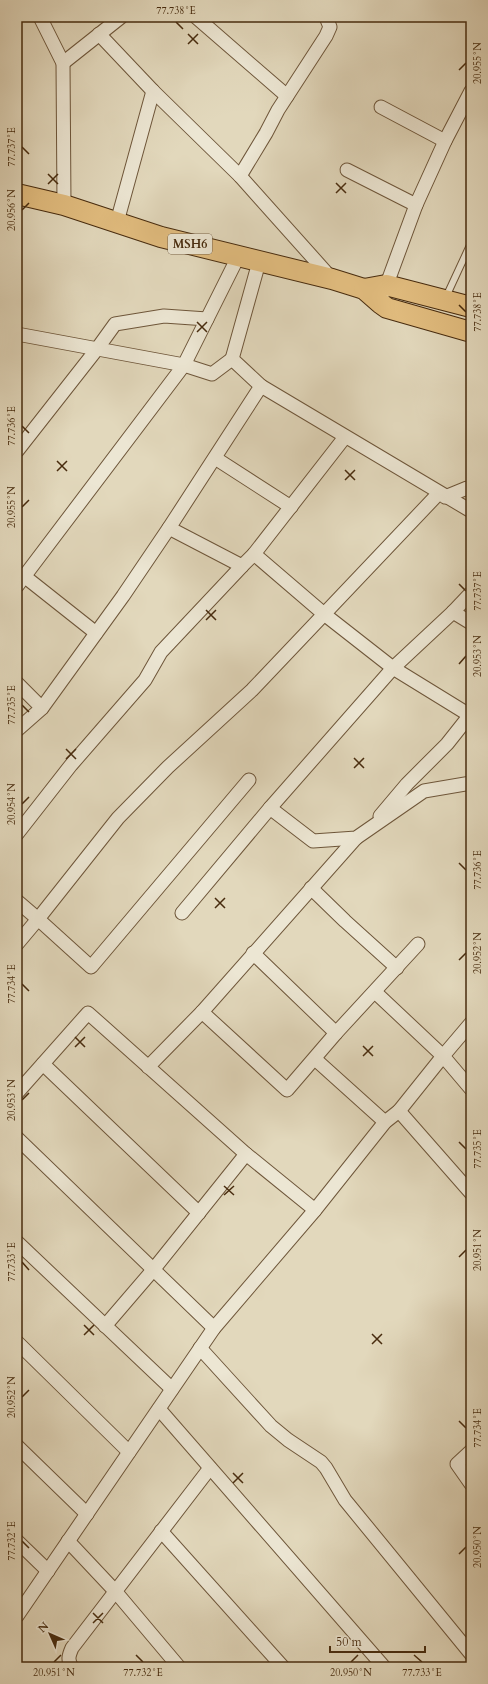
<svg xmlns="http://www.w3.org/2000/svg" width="488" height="1684" viewBox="0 0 488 1684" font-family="Cardo,serif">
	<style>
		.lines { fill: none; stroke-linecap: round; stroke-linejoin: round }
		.service-casing { stroke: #6e563a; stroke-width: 8 }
		.minor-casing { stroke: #6e563a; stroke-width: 15 }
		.primary-casing { stroke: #472b0e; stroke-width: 22 }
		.service { stroke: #ece6d3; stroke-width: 6 }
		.minor { stroke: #ece6d3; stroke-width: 13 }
		.primary { stroke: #e1bc7e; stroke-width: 20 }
		.ticks { fill: none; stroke: #472b0e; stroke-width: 1.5 }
		.labels { text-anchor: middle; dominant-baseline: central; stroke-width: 3; stroke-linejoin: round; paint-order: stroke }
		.shield { fill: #ece6d3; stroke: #786349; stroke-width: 1 }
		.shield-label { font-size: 12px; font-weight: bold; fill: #472b0e }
		.neatline { fill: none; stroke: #472b0e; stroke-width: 1.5 }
		.ticks-label { font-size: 10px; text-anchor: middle; fill: #472b0e }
	</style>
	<rect width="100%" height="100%" fill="#e2d8bc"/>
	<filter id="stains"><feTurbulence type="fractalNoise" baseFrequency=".005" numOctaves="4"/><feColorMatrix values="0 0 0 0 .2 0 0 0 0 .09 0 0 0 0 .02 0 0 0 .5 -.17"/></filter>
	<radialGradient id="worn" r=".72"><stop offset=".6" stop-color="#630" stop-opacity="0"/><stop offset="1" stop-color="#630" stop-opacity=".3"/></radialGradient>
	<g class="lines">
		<g class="service-casing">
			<path id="service" d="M446 297 471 243"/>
		</g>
		<g class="minor-casing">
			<g id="minor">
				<path d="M40 17 63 63 64 205"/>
				<path d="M196 17 287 96"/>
				<path d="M99 34 153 91 240 176 332 279"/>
				<path d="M63 63 121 17"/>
				<path d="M381 107 445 141"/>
				<path d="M347 170 416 205"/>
				<path d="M240 176 266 133 278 110 326 36 330 27 326 17"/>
				<path d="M117 222 153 91"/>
				<path d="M384 292 416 205 445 141 471 91"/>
				<path d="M17 334 184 365 212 374 232 359"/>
				<path d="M261 386 471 511"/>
				<path d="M17 451 97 349 115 324 164 316 207 319"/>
				<path d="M215 458 291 507"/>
				<path d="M445 497 467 488 471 489"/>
				<path d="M169 528 242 566 254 554 345 437"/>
				<path d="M254 554 324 614 393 668 471 716"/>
				<path d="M24 576 96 633"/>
				<path d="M17 586 184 365 238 257"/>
				<path d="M453 612 471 593"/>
				<path d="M17 683 42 708"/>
				<path d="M17 730 42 708 123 596 169 528 261 386 232 359 259 262"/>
				<path d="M270 808 313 841 356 838 424 791 471 783"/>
				<path d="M380 816 407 784 447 744 470 715"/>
				<path d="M17 834 71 765 145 680 161 652 242 566"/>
				<path d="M311 888 345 921 397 968"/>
				<path d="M17 901 38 919 118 818 168 767 252 690 439 493"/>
				<path d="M182 913 270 808 393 668 453 612 471 623"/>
				<path d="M17 944 38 919 91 967 249 780"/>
				<path d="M253 953 336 1033"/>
				<path d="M375 992 443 1056 471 1089"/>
				<path d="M202 1012 287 1090 336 1033 418 944"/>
				<path d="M315 1059 385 1122"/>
				<path d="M43 1064 199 1213"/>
				<path d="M148 1067 202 1012 356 838"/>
				<path d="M17 1093 88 1013 246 1154 315 1210"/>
				<path d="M399 1111 471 1193"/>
				<path d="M17 1138 214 1328"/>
				<path d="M17 1242 172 1389"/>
				<path d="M105 1326 153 1270 246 1154"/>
				<path d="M17 1342 129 1452"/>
				<path d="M200 1348 271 1426 288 1440 321 1462 326 1468 345 1500 471 1654"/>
				<path d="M159 1409 384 1667"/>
				<path d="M17 1446 87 1514"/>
				<path d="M471 1451 457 1464 471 1484"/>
				<path d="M161 1531 283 1667"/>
				<path d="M17 1541 48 1571"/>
				<path d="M68 1541 115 1591 179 1667"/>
				<path d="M17 1616 214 1328 315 1210 385 1122 399 1111 443 1056 471 1023"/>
				<path d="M72 1667C67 1660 69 1655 72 1648L210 1468"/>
			</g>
		</g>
		<g class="primary-casing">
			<g id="primary">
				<path d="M17 194 64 205 161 237 332 279 364 289 380 303 387 308 471 332"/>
				<path d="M364 289 386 285 471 307"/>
			</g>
		</g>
		<use href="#service" class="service"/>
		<use href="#minor" class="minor"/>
		<use href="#primary" class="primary"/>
	</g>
	<path class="ticks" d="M176 22 183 29M188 34 198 44M188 44 198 34M459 70 466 63M22 147 29 154M48 174 58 184M336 183 346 193M48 184 58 174M336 193 346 183M22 210 29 203M459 305 466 312M197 322 207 332M197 332 207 322M22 426 29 433M57 461 67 471M345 470 355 480M57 471 67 461M345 480 355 470M22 507 29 500M459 584 466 591M206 610 216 620M206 620 216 610M459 664 466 656M22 705 29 712M66 749 76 759M354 758 364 768M66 759 76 749M354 768 364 758M22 804 29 797M459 863 466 870M215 898 225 908M215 908 225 898M459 960 466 953M22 984 29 991M75 1037 85 1047M363 1046 373 1056M75 1047 85 1037M363 1056 373 1046M22 1100 29 1093M459 1142 466 1149M224 1186 234 1195M224 1195 234 1186M459 1257 466 1250M22 1262 29 1270M84 1325 94 1335M372 1334 382 1344M84 1335 94 1325M372 1344 382 1334M22 1397 29 1390M459 1421 466 1428M233 1473 243 1483M233 1483 243 1473M22 1541 29 1548M459 1554 466 1547M93 1613 103 1623M93 1623 103 1613M136 1655 143 1662M414 1655 422 1662M54 1662 61 1655M351 1662 358 1655"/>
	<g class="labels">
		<rect class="shield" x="168" y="234" width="44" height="20" rx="3"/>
		<g class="shield-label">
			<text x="190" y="244">MSH6</text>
		</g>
	</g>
	<rect width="488" height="1684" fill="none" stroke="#e2d8bc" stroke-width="44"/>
	<g transform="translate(50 1634) rotate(315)" stroke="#ece6d3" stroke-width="3" paint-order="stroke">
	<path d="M0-3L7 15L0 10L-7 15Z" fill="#472b0e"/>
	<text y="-6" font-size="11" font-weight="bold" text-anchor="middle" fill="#472b0e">N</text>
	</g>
	<path d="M330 1646v6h95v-6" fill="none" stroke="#472b0e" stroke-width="2"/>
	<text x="336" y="1646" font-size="12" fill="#472b0e" stroke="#ece6d3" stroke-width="3" paint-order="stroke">50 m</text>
	<rect x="22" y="22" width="444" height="1640" class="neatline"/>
	<g class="ticks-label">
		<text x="176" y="14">77.738°E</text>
		<text transform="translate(477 63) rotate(-90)" y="4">20.955°N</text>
		<text transform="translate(11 147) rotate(-90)" y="4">77.737°E</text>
		<text transform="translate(11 210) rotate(-90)" y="4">20.956°N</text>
		<text transform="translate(477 312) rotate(-90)" y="4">77.738°E</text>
		<text transform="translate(11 426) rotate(-90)" y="4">77.736°E</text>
		<text transform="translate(11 507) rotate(-90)" y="4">20.955°N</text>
		<text transform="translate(477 591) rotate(-90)" y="4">77.737°E</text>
		<text transform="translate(477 656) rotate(-90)" y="4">20.953°N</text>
		<text transform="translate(11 705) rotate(-90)" y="4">77.735°E</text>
		<text transform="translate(11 804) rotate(-90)" y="4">20.954°N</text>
		<text transform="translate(477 870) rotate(-90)" y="4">77.736°E</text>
		<text transform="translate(477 953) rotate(-90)" y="4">20.952°N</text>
		<text transform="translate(11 984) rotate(-90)" y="4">77.734°E</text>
		<text transform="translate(11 1100) rotate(-90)" y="4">20.953°N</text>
		<text transform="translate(477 1149) rotate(-90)" y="4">77.735°E</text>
		<text transform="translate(477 1250) rotate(-90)" y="4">20.951°N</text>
		<text transform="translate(11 1262) rotate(-90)" y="4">77.733°E</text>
		<text transform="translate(11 1397) rotate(-90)" y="4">20.952°N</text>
		<text transform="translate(477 1428) rotate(-90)" y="4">77.734°E</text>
		<text transform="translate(11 1541) rotate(-90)" y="4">77.732°E</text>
		<text transform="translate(477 1547) rotate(-90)" y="4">20.950°N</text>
		<text x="54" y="1676">20.951°N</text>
		<text x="143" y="1676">77.732°E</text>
		<text x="351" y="1676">20.950°N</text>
		<text x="422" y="1676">77.733°E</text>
	</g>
	<rect width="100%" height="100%" filter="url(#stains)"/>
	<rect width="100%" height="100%" fill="url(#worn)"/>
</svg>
